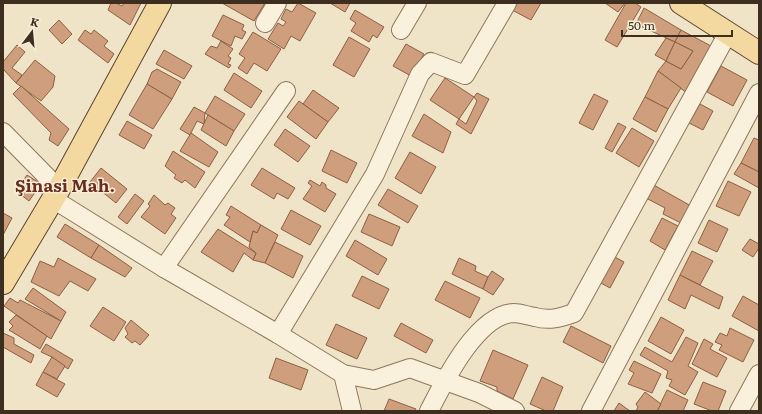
<svg xmlns="http://www.w3.org/2000/svg" width="762" height="414" viewBox="0 0 762 414" font-family="Literata,serif">
	<style>
		.building { fill: #cf9f7d; stroke: #8d5f41 }
		.lines { fill: none; stroke-linecap: round; stroke-linejoin: round }
		.minor-casing { stroke: #8d765c; stroke-width: 20 }
		.major-casing { stroke: #5b4430; stroke-width: 24 }
		.minor { stroke: #faf1dc; stroke-width: 18 }
		.major { stroke: #f3d9a0; stroke-width: 22 }
		.labels { text-anchor: middle; dominant-baseline: central; stroke-width: 3; stroke-linejoin: round; paint-order: stroke }
		.district-label { font-size: 17px; font-weight: bold; fill: #6b2e1e; stroke: #f7eed8 }
	</style>
	<rect width="100%" height="100%" fill="#f0e4c8"/>
	<g class="building">
		<path d="M111 3H116L122 6 124 3H141L130 25 108 10Z"/>
		<path d="M222 3H265L254 21Z"/>
		<path d="M298 3 316 13 300 41 291 36 284 49 268 39 278 23 283 26 286 22 281 19 286 9 292 12Z"/>
		<path d="M330 3H350L345 12Z"/>
		<path d="M516 3H541L531 20 512 10Z"/>
		<path d="M605 3H625L618 12Z"/>
		<path d="M626 3H635L641 7 617 47 605 40Z"/>
		<path d="M644 8 681 30 675 42 636 24Z"/>
		<path d="M355 10 384 27 377 38 373 35 369 42 351 31 356 23 350 19Z"/>
		<path d="M223 15 244 25 242 30 246 32 242 39 235 36 231 46 212 36Z"/>
		<path d="M59 20 72 34 62 44 49 30Z"/>
		<path d="M85 30 91 34 94 30 108 41 104 46 114 54 108 63 78 40Z"/>
		<path d="M681 30 711 46 687 93 658 71 666 61 681 69 693 51 675 42Z"/>
		<path d="M253 32 281 49 267 71 254 63 247 74 238 68 245 58 239 54Z"/>
		<path d="M349 37 370 49 354 77 333 65Z"/>
		<path d="M666 38 675 42 666 61 655 55Z"/>
		<path d="M221 41 233 49 228 56 231 58 228 64 231 65 229 68 205 54 211 46 217 48Z"/>
		<path d="M675 42 693 51 681 69 666 61Z"/>
		<path d="M406 44 424 54 411 76 393 66Z"/>
		<path d="M17 45 25 52 12 68 22 75 16 83 3 69V62Z"/>
		<path d="M164 50 192 66 184 79 156 64Z"/>
		<path d="M35 60 55 76 53 87 41 101 16 83Z"/>
		<path d="M721 66 747 80 733 106 707 92Z"/>
		<path d="M157 69 181 82 172 99 147 84 152 72Z"/>
		<path d="M658 71 681 88 668 109 645 97Z"/>
		<path d="M234 73 262 91 251 108 224 90Z"/>
		<path d="M445 78 474 97 459 119 430 100Z"/>
		<path d="M147 84 172 99 153 129 129 115Z"/>
		<path d="M21 86 69 129 58 146 49 140 51 133 13 94Z"/>
		<path d="M313 90 339 108 328 122 303 104Z"/>
		<path d="M477 93 489 99 471 134 456 124 459 119 466 124 477 101 474 97Z"/>
		<path d="M594 94 608 101 593 130 579 123Z"/>
		<path d="M215 96 245 114 234 131 205 113Z"/>
		<path d="M645 97 668 109 656 132 633 119Z"/>
		<path d="M299 101 328 122 316 139 287 117Z"/>
		<path d="M700 104 713 111 703 130 689 123Z"/>
		<path d="M194 107 205 113 204 124 197 121 190 135 180 129Z"/>
		<path d="M424 114 451 132 443 153 412 136Z"/>
		<path d="M208 115 234 131 226 146 201 130Z"/>
		<path d="M127 121 152 135 144 149 119 135Z"/>
		<path d="M618 123 626 127 612 152 605 148Z"/>
		<path d="M632 128 654 141 639 167 616 153Z"/>
		<path d="M285 129 310 146 298 162 274 145Z"/>
		<path d="M191 133 218 152 209 167 180 151Z"/>
		<path d="M754 138 759 140V172L741 163Z"/>
		<path d="M331 150 357 163 347 183 322 171Z"/>
		<path d="M173 151 205 172 195 188 185 180 182 183 174 178 176 175 165 166Z"/>
		<path d="M410 152 436 167 421 194 395 178Z"/>
		<path d="M741 163 759 172V188L734 174Z"/>
		<path d="M101 168 127 189 116 203 90 182Z"/>
		<path d="M262 168 295 188 288 199 277 193 274 199 251 185Z"/>
		<path d="M27 175 41 184 29 201 16 191Z"/>
		<path d="M310 180 320 186 322 182 326 185V188L336 194 325 212 303 199 312 186 308 183Z"/>
		<path d="M728 181 751 192 739 216 716 206Z"/>
		<path d="M652 184 691 206 681 223 663 214 665 208 646 198Z"/>
		<path d="M388 189 418 206 408 223 378 205Z"/>
		<path d="M135 194 144 201 127 224 118 217Z"/>
		<path d="M154 195 165 205 168 203 175 208 171 214 176 218 165 234 141 217 150 206 148 204Z"/>
		<path d="M231 206 261 225 257 233 253 231 250 242 224 225 230 217 226 215Z"/>
		<path d="M291 210 321 226 310 245 281 229Z"/>
		<path d="M3 213 12 218 3 235Z"/>
		<path d="M369 214 400 227 392 246 361 232Z"/>
		<path d="M662 218 678 226 665 250 650 241Z"/>
		<path d="M709 220 728 229 717 252 698 243Z"/>
		<path d="M65 224 99 245 91 258 57 237Z"/>
		<path d="M261 225 278 235 265 263 253 260 256 253 249 247 253 231 257 233Z"/>
		<path d="M218 229 256 253 253 260 244 253 233 272 201 252Z"/>
		<path d="M750 239 759 244V248L753 257 742 250Z"/>
		<path d="M355 240 387 259 378 275 346 256Z"/>
		<path d="M275 242 303 256 293 278 265 263Z"/>
		<path d="M99 245 132 268 125 277 91 258Z"/>
		<path d="M692 251 713 261 700 285 680 275Z"/>
		<path d="M613 256 624 262 610 288 599 282Z"/>
		<path d="M58 258 96 279 88 291 70 281 59 296 31 282 40 261 54 267Z"/>
		<path d="M459 258 476 266 475 271 488 277 483 289 452 274Z"/>
		<path d="M492 271 504 279 493 295 483 289 488 277Z"/>
		<path d="M680 275 723 297 719 309 691 295 685 309 668 300Z"/>
		<path d="M362 276 389 289 379 309 352 296Z"/>
		<path d="M445 281 480 298 470 318 435 300Z"/>
		<path d="M33 288 66 312 61 321 25 299Z"/>
		<path d="M743 296 759 305V331L732 316Z"/>
		<path d="M10 298 18 303 20 300 61 321 51 339 4 306Z"/>
		<path d="M103 307 126 322 114 341 90 326Z"/>
		<path d="M16 315 47 336 40 349 9 330 13 326 9 322Z"/>
		<path d="M661 317 684 330 671 354 648 341Z"/>
		<path d="M131 320 149 335 140 345 135 341 132 343 125 337 128 334 125 328Z"/>
		<path d="M401 323 433 340 426 353 394 336Z"/>
		<path d="M336 324 367 338 357 359 326 345Z"/>
		<path d="M571 326 611 346 603 363 563 342Z"/>
		<path d="M730 328 754 340 743 362 719 350 722 345 715 342 720 333 727 336Z"/>
		<path d="M3 333 14 338V344L34 355 31 363 3 347Z"/>
		<path d="M686 337 698 343 688 366 698 372 685 395 669 386 672 380 666 378 668 371 640 355 645 347 672 362Z"/>
		<path d="M704 339 713 344 710 349 727 358 717 377 692 364Z"/>
		<path d="M46 344 73 360 68 369 52 357 41 352Z"/>
		<path d="M493 350 528 365 513 399 497 391V387L480 381Z"/>
		<path d="M52 357 65 366 57 379 43 372Z"/>
		<path d="M276 358 308 370 301 390 269 378Z"/>
		<path d="M634 361 661 374 652 393 628 384 634 373 629 370Z"/>
		<path d="M43 372 65 384 57 397 36 385Z"/>
		<path d="M542 377 563 387 553 411H546L530 404Z"/>
		<path d="M703 382 726 391 718 411H712L694 404Z"/>
		<path d="M667 390 688 400 683 411H657Z"/>
		<path d="M645 392 661 404 657 411H636L638 407 636 404Z"/>
		<path d="M389 399 416 409 415 411H384Z"/>
		<path d="M619 403 630 411H614Z"/>
	</g>
	<g class="lines">
		<g class="minor-casing">
			<g id="minor">
				<path d="M265 23 277 3"/>
				<path d="M401 30 417 3"/>
				<path d="M3 132 59 189"/>
				<path d="M53 199 164 268 278 334 343 374 374 380 410 368 479 393 515 411"/>
				<path d="M164 268 286 91"/>
				<path d="M278 334 375 174 420 74 431 62 465 75 507 3"/>
				<path d="M343 374 352 411"/>
				<path d="M429 411C444 382 477 314 514 313 520 313 528 316 535 317 549 321 560 318 574 313L728 33"/>
				<path d="M591 411 759 93"/>
				<path d="M739 411 759 374"/>
			</g>
		</g>
		<g class="major-casing">
			<g id="major">
				<path d="M681 3 759 53"/>
				<path d="M3 283 59 189 160 3"/>
			</g>
		</g>
		<use href="#minor" class="minor"/>
		<use href="#major" class="major"/>
	</g>
	<g class="labels">
		<g class="district-label">
			<text x="65" y="184">Şinasi Mah.</text>
		</g>
	</g>
	<rect width="762" height="414" fill="none" stroke="#3d2e20" stroke-width="8"/>
	<g transform="translate(32 32) rotate(16)" stroke="#f7eed8" stroke-width="3" paint-order="stroke">
	<path d="M0-3L7 15L0 10L-7 15Z" fill="#3d2e20"/>
	<text y="-6" font-size="11" font-weight="bold" text-anchor="middle" fill="#3d2e20">K</text>
	</g>
	<path d="M622 30v6h110v-6" fill="none" stroke="#3d2e20" stroke-width="2"/>
	<text x="628" y="30" font-size="12" fill="#3d2e20" stroke="#f7eed8" stroke-width="3" paint-order="stroke">50 m</text>
</svg>
